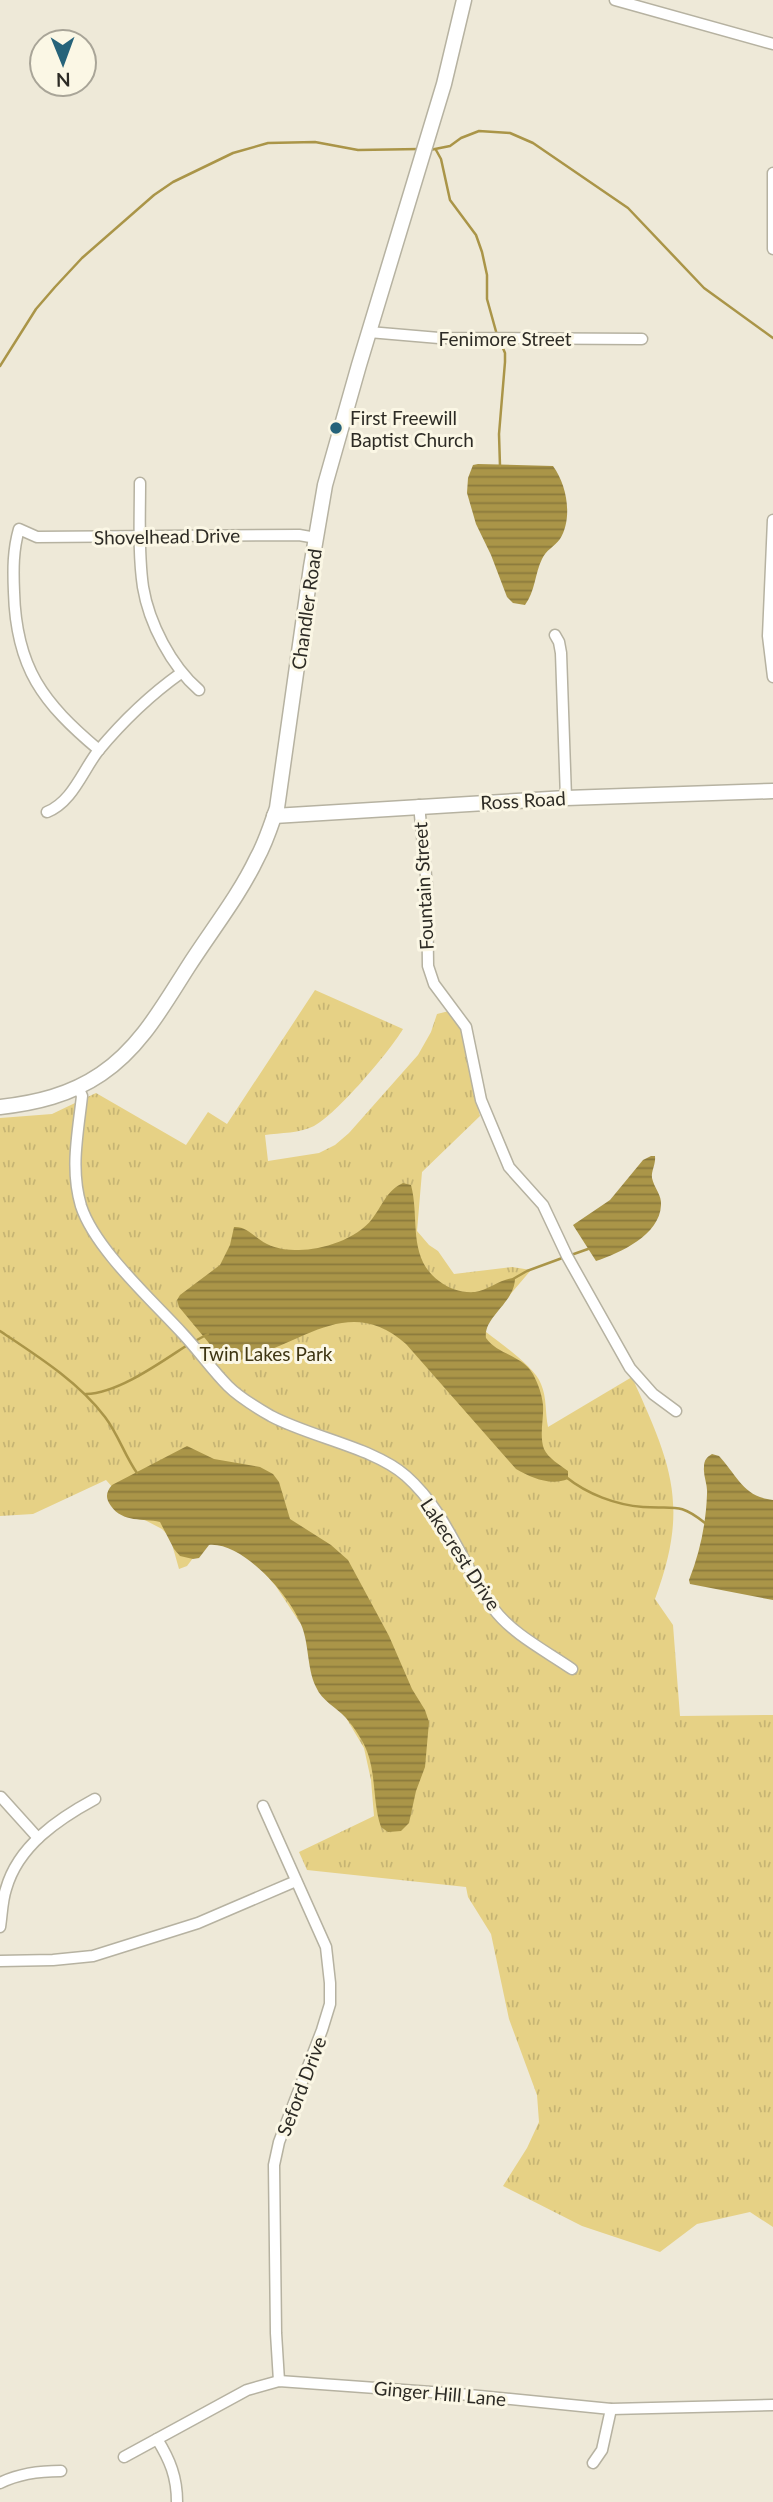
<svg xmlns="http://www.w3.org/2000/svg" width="773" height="2502" viewBox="0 0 773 2502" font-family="Lato,sans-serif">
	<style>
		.park { fill: url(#park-tufts) }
		.water { fill: url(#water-rules) }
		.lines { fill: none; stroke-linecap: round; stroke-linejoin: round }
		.stream { stroke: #aa9548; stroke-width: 2.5 }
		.minor-casing { stroke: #b6b2a1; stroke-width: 13 }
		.tertiary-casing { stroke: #b6b2a1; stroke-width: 17 }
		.minor { stroke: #fff; stroke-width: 10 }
		.tertiary { stroke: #fff; stroke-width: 14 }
		.poi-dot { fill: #26637a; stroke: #fbf7e5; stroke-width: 2.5 }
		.labels { text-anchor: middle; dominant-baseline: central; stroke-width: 6; stroke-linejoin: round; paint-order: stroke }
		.street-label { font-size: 19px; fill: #2d2b25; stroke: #fbf7e5 }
		.poi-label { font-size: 19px; fill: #2d2b25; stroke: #fbf7e5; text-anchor: start }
		.park-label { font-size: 19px; fill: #3e3513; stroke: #fbf7e5 }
	</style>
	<defs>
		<pattern id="park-tufts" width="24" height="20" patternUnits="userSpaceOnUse" patternTransform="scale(1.75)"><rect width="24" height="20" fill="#e6d185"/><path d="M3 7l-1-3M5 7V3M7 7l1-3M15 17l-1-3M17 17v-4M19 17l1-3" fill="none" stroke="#c6b473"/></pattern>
		<pattern id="water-rules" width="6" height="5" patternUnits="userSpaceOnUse" patternTransform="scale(1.75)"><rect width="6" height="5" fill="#aa9548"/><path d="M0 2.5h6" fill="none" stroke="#8b7a3c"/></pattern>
	</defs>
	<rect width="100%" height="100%" fill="#eee9d8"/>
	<path class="park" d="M315 990 403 1029C390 1051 336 1115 314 1126 301 1133 280 1133 265 1135L268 1161 319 1153 335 1145 349 1133 418 1055 431 1032 437 1014 449 1011 464 1014 477 1104 480 1116 422 1172 417 1231 429 1245 438 1251 454 1274 512 1267 531 1270 508 1297 477 1325C494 1339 534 1365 541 1384 547 1398 545 1412 548 1427L632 1377C671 1464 690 1505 655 1599L673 1625 680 1716 773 1715V2227L750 2212 697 2224 660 2252 582 2226 503 2186 527 2148 539 2122 537 2095 509 2019 491 1934 468 1897 466 1887 307 1870 299 1852 374 1816 371 1780 364 1748 342 1711 308 1635 275 1585 250 1557 209 1537 187 1566 179 1569 170 1537 162 1529 139 1517 106 1480 33 1514 0 1516V1118L52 1114 96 1093 186 1145 208 1112 227 1124Z"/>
	<g class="water">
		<path d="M478 464 553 466C567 485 573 518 560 539 554 547 546 550 542 559 535 573 535 592 525 605L513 603 507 597 491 555 476 524 467 493 468 478 473 465Z"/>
		<path d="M651 1156H655C656 1164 651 1171 652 1178 654 1188 662 1195 661 1205 660 1235 620 1253 596 1261L573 1225 610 1200 643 1160Z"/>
		<path d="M403 1183 411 1185C420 1219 407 1257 439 1281 449 1289 462 1293 475 1292 489 1290 502 1278 515 1278 515 1303 483 1317 486 1338 498 1355 522 1355 533 1374 538 1384 542 1394 543 1405 544 1419 539 1435 544 1449 548 1458 560 1465 568 1471V1479C550 1486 532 1478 516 1469L406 1344C351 1295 306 1341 249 1357 239 1360 232 1364 223 1360L179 1307 177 1300 180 1295 220 1265 230 1245 234 1227C247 1226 256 1239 267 1244 277 1249 287 1250 299 1250 322 1250 357 1239 372 1219 382 1206 387 1190 403 1183Z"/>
		<path d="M187 1446 214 1459 260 1467 273 1474 279 1482 290 1519 331 1545 348 1560 389 1636 412 1689 425 1710 429 1722 425 1767 416 1791 409 1823 401 1831 388 1832 381 1827C373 1804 376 1778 368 1754 364 1742 354 1727 346 1718 336 1707 322 1701 316 1687 306 1667 310 1641 299 1620 286 1592 242 1542 209 1545L199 1558 193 1559 180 1556 174 1549 160 1522C143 1518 123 1523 111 1506 105 1498 106 1492 112 1485Z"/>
		<path d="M712 1454 719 1456C737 1475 743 1497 773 1500V1600L690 1584 689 1580C700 1552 706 1524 707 1494 708 1485 703 1476 704 1467 704 1460 707 1457 712 1454Z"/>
	</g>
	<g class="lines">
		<g class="stream">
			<path d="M430 150 450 146 461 138 479 131 510 133 533 143 628 208 704 288 773 338"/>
			<path d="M436 150 441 159 450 200 476 235 482 252 487 275V299L497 335"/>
			<path d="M500 341 505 353V362L499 434 500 466"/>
			<path d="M0 366 36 309 55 287 82 258 154 195 173 182 233 153 268 143 315 142 358 150 420 149"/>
			<path d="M571 1255 588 1249"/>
			<path d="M513 1279 527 1271 565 1257"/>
			<path d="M0 1331C36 1355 79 1382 105 1417 118 1434 125 1456 137 1473"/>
			<path d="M195 1341 208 1334"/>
			<path d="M86 1394C119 1393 161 1362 189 1344"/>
			<path d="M566 1477C587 1494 616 1505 643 1507 675 1509 679 1502 705 1523"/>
		</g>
		<g class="minor-casing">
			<g id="minor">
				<path d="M615 0 773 44"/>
				<path d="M773 173V249"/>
				<path d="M369 332 439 338 642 339"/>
				<path d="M140 483C140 517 138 553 143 587 149 623 171 666 199 690"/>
				<path d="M773 520 768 636 773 677"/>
				<path d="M555 635 559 642 561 653 566 798"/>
				<path d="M99 750C43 703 16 668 14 592 13 569 13 550 19 529L37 537 299 535 316 538"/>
				<path d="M419 805 427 886 428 966 434 984 466 1027 481 1100 509 1167 543 1205 567 1256 630 1368 653 1394 676 1411"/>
				<path d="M47 812C72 802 82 772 98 751 123 721 150 695 181 673"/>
				<path d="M78 1087 82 1096C78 1133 70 1169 81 1206 95 1249 152 1300 183 1334 198 1350 212 1370 228 1386 239 1397 257 1408 271 1416 310 1437 375 1448 406 1476 447 1512 462 1565 493 1608 512 1634 546 1651 572 1669"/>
				<path d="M1 1797 38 1838"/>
				<path d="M263 1806 326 1947 330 1983V2004L322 2030 279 2142 274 2165 276 2333 279 2381"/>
				<path d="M0 1927C2 1914 2 1901 6 1889 18 1846 58 1819 95 1799"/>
				<path d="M0 1961 53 1960 93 1956 198 1923 296 1881"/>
				<path d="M157 2439C170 2460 177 2477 177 2502"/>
				<path d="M124 2457 247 2390 279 2381 459 2394 611 2409 773 2405"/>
				<path d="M593 2463 602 2450 611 2409"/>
				<path d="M0 2483C20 2473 40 2471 61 2471"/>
			</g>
		</g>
		<g class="tertiary-casing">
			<g id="tertiary">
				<path d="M274 816 566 798 773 791"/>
				<path d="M0 1107C36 1103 70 1095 101 1074 140 1048 163 1006 188 967 211 931 239 896 257 858 266 842 271 825 277 808L311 567 325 485 359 365 444 84 464 0"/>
			</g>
		</g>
		<use href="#minor" class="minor"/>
		<use href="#tertiary" class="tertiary"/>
	</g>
	<circle class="poi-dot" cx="336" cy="428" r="7"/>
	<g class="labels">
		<g class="street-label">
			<text x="505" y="338">Fenimore Street</text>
			<text transform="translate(167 536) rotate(-1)">Shovelhead Drive</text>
			<text transform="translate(306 609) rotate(-82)">Chandler Road</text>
			<text transform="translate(523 800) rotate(-3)">Ross Road</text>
			<text transform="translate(423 886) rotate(-93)">Fountain Street</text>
			<text transform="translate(461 1554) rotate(57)">Lakecrest Drive</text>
			<text transform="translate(301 2086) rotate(-69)">Seford Drive</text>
			<text transform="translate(440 2393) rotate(5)">Ginger Hill Lane</text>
		</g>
		<g class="poi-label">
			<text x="350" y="417">First Freewill<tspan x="350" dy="22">Baptist Church</tspan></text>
		</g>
		<g class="park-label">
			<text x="266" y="1353">Twin Lakes Park</text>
		</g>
	</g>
	<g transform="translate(63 63) rotate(179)"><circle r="33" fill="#fbf7e5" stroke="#a9a598" stroke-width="2"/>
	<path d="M0-5L12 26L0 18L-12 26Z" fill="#26637a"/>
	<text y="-10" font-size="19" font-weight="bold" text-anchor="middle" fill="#2d2b25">N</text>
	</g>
</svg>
